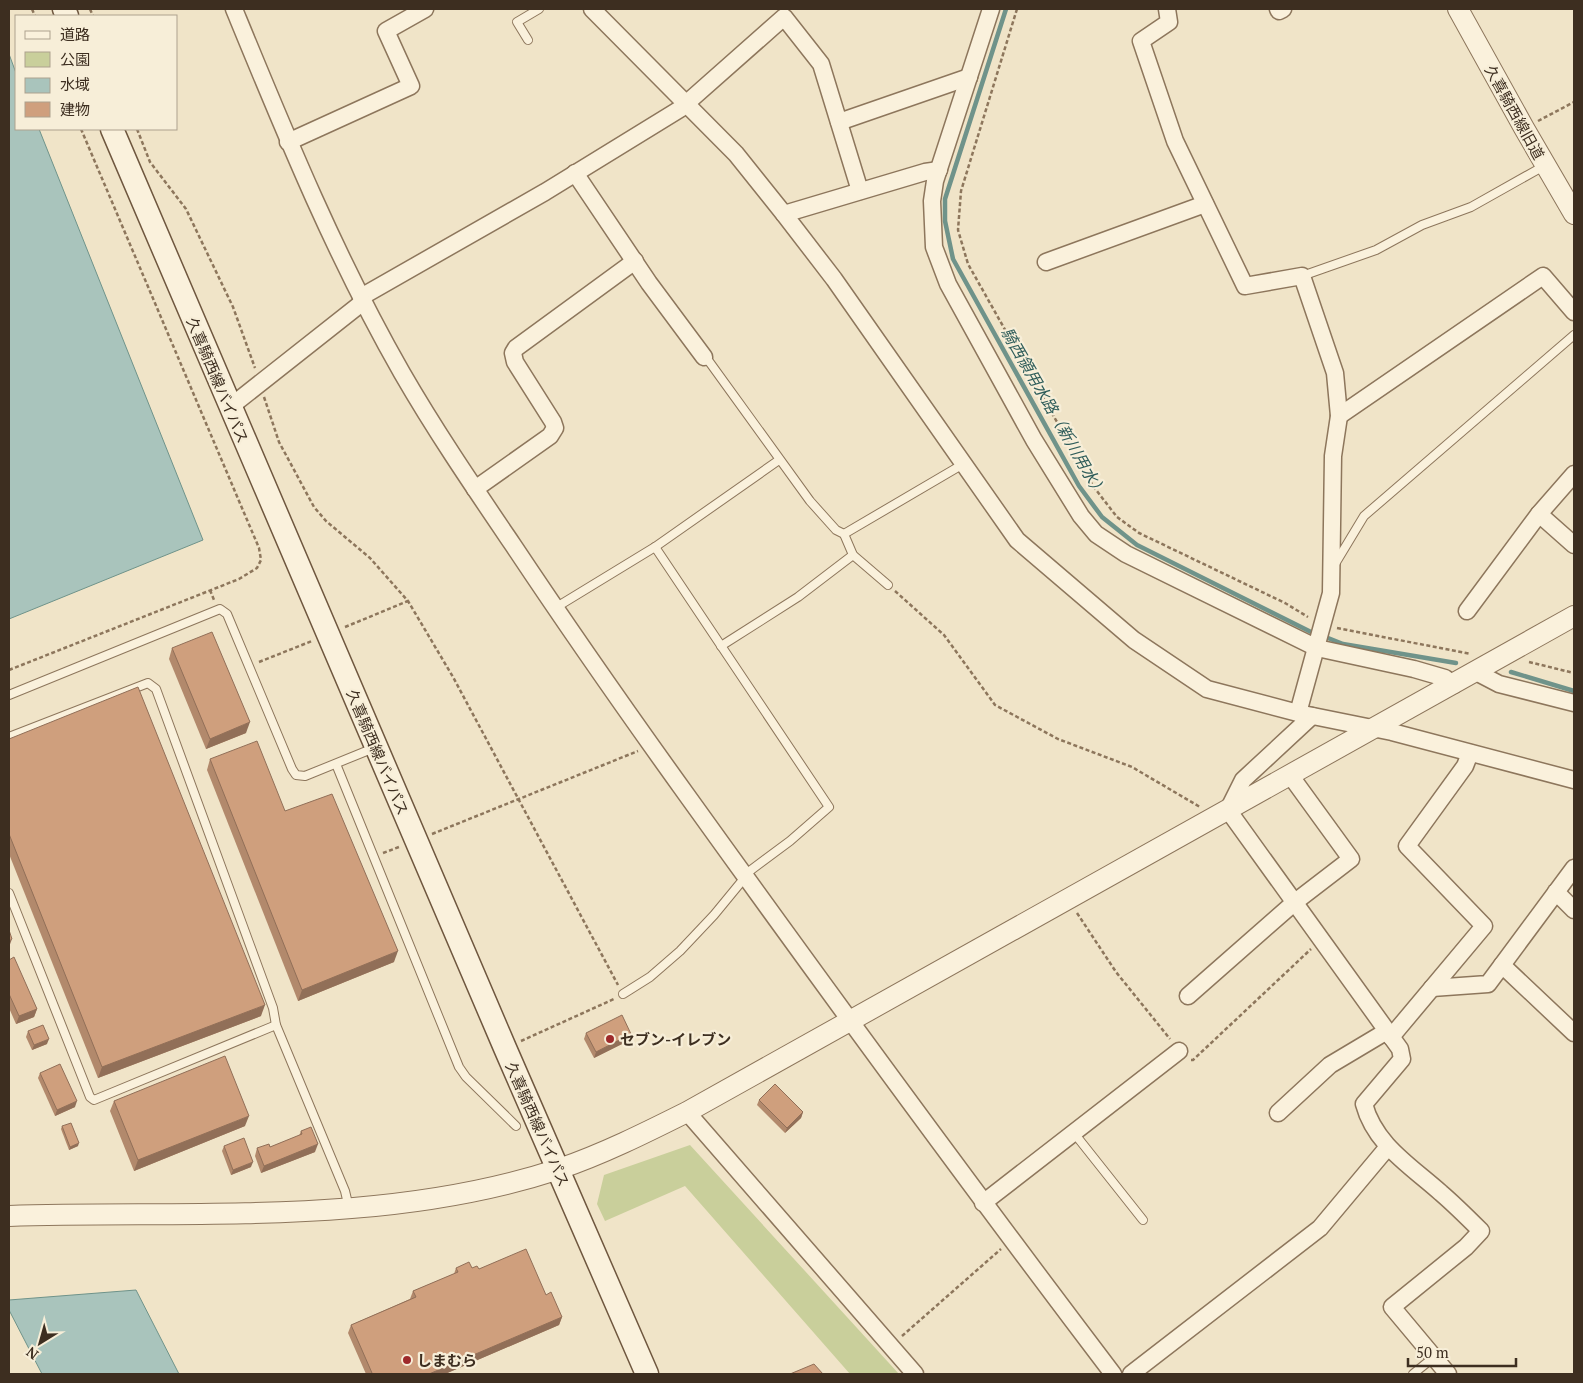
<svg xmlns="http://www.w3.org/2000/svg" width="1583" height="1383" viewBox="0 0 1583 1383" font-family="'PT Serif','Noto Sans JP',serif">
	<style>
		.green { fill: #c9cf9b }
		.water { fill: #a9c4bc; stroke: #6f938a }
		.lines { fill: none; stroke-linecap: round; stroke-linejoin: round }
		.stream { stroke: #6f938a; stroke-width: 4.5 }
		.service-casing { stroke: #8d765c; stroke-width: 10 }
		.minor-casing { stroke: #8d765c; stroke-width: 19 }
		.tertiary-casing { stroke: #8d765c; stroke-width: 22 }
		.secondary-casing { stroke: #6f573f; stroke-width: 25 }
		.path { stroke: #8d765c; stroke-width: 2.5; stroke-dasharray: 4 2.5; stroke-linecap: butt }
		.service { stroke: #faf1dc; stroke-width: 8 }
		.minor { stroke: #faf1dc; stroke-width: 16 }
		.tertiary { stroke: #faf1dc; stroke-width: 20 }
		.secondary { stroke: #faf1dc; stroke-width: 22 }
		.wall { fill: #b2896c }
		.shaded-wall { fill: #916f58 }
		.building { fill: #cf9f7d; stroke: #916f58 }
		.poi-dot { fill: #9e2a2b; stroke: #f7eed8; stroke-width: 2 }
		.labels { text-anchor: middle; dominant-baseline: central; stroke-width: 4.5; stroke-linejoin: round; paint-order: stroke }
		.street-label { font-size: 15px; fill: #3d2e20; stroke: #f7eed8 }
		.poi-label { font-size: 15px; font-weight: bold; fill: #3d2e20; stroke: #f7eed8; text-anchor: start }
		.water-label { font-size: 16px; font-style: italic; fill: #2f5d5a; stroke: #f7eed8 }
	</style>
	<rect width="100%" height="100%" fill="#f0e4c8"/>
	<path class="green" d="M690 1145 899 1374H850L685 1186 605 1221 597 1204 604 1175Z"/>
	<g class="water">
		<path d="M9 54 16 73V129H39L203 540 9 619Z"/>
		<path d="M136 1290 179 1374H42L9 1310V1300Z"/>
	</g>
	<g class="lines">
		<g class="stream">
			<path d="M1006 9 945 199V221L953 259 1079 486 1102 517 1137 545 1315 634"/>
			<path d="M1323 636 1343 644 1456 663"/>
			<path d="M1511 672 1574 691"/>
		</g>
		<g class="service-casing">
			<g id="service">
				<path d="M528 40 517 22 539 9"/>
				<path d="M1302 276 1376 250 1422 225 1471 207 1544 166"/>
				<path d="M704 357 708 360 810 501 836 530 844 534 853 555 888 585"/>
				<path d="M844 534 965 463"/>
				<path d="M1335 564 1364 516 1574 335"/>
				<path d="M555 608 655 547 779 460"/>
				<path d="M721 646 798 597 853 555"/>
				<path d="M9 695 220 609 227 614 292 769 296 775 305 776 374 748"/>
				<path d="M9 737 148 683 156 689 273 1008 276 1025 345 1191 349 1208"/>
				<path d="M336 764 459 1067 466 1077 516 1126"/>
				<path d="M9 893 90 1097 94 1100 276 1025"/>
				<path d="M623 994 650 977 680 951 714 915 751 870 790 841 829 807 655 547"/>
				<path d="M1074 1133 1143 1220"/>
				<path d="M1413 1374 1434 1357"/>
			</g>
		</g>
		<g class="minor-casing">
			<g id="minor">
				<path d="M234 9C285 133 335 256 402 373 436 432 475 489 513 545 569 629 627 712 686 794 826 989 968 1183 1113 1374"/>
				<path d="M592 9 736 154 784 214 834 279 1017 540 1134 640 1207 689 1298 713 1392 732 1574 780"/>
				<path d="M991 9 935 181 932 201 934 247 948 284 1034 440 1081 516 1096 534 1126 554 1317 648 1414 669 1445 678 1454 685"/>
				<path d="M1167 9 1169 22 1141 41 1175 141 1245 286 1302 276 1335 373 1339 416 1333 456 1331 593 1298 713"/>
				<path d="M1278 9 1279 11 1283 9"/>
				<path d="M839 122 969 77"/>
				<path d="M288 142 411 86 386 31 425 9"/>
				<path d="M575 173 649 283 704 357"/>
				<path d="M784 214 925 172 939 170"/>
				<path d="M1046 262 1205 204"/>
				<path d="M361 297 545 192 680 109 784 17 821 64 860 191"/>
				<path d="M230 407 363 302"/>
				<path d="M1339 416 1543 276 1574 312"/>
				<path d="M475 489 550 436 555 428 553 422 515 362 513 353 516 348 635 261"/>
				<path d="M1539 514 1574 545"/>
				<path d="M1467 611 1539 514 1574 474"/>
				<path d="M1476 672 1499 684 1574 703"/>
				<path d="M1312 716 1243 780 1228 810 1400 1049 1402 1059 1364 1104C1375 1145 1411 1166 1441 1193 1455 1205 1468 1218 1481 1231L1466 1247 1392 1307 1448 1374"/>
				<path d="M1556 892 1574 910"/>
				<path d="M1502 965 1574 1033"/>
				<path d="M1432 988 1488 984 1574 868"/>
				<path d="M1188 996 1295 902 1351 859 1290 775"/>
				<path d="M1391 1037 1484 926 1407 846 1465 766 1470 753"/>
				<path d="M687 1112 915 1374"/>
				<path d="M1278 1113 1330 1065 1387 1031"/>
				<path d="M983 1203 1179 1051"/>
				<path d="M1131 1374 1320 1228 1387 1148"/>
			</g>
		</g>
		<g class="tertiary-casing">
			<g id="tertiary">
				<path d="M1458 9 1524 128 1574 214"/>
				<path d="M9 1216C192 1210 382 1227 559 1169 603 1154 645 1133 687 1112L1574 616"/>
			</g>
		</g>
		<g class="secondary-casing">
			<g id="secondary">
				<path d="M64 9 67 16"/>
				<path d="M112 129 505 1048 647 1374"/>
			</g>
		</g>
		<g class="path">
			<path d="M32 9 35 16"/>
			<path d="M90 9 93 16"/>
			<path d="M1017 9 961 191 958 230 968 264 1093 486 1117 517 1139 533 1285 603 1308 617"/>
			<path d="M1538 121 1574 102"/>
			<path d="M137 129 150 162 186 209 233 307 255 368"/>
			<path d="M264 397 279 442 314 507 326 521 370 558 408 601 453 677 618 985"/>
			<path d="M210 590 214 600"/>
			<path d="M895 591 944 635 995 705 1058 739 1132 767 1200 807"/>
			<path d="M345 627 408 601"/>
			<path d="M1337 628 1471 654"/>
			<path d="M259 662 312 641"/>
			<path d="M1529 662 1574 673"/>
			<path d="M9 670 239 579 257 568 261 560 259 548 81 129"/>
			<path d="M432 834 638 751"/>
			<path d="M383 853 399 847"/>
			<path d="M1077 913 1116 972 1170 1039"/>
			<path d="M521 1041 614 999"/>
			<path d="M1191 1060H1193L1311 949"/>
			<path d="M902 1336 1001 1249"/>
		</g>
		<use href="#service" class="service"/>
		<use href="#minor" class="minor"/>
		<use href="#tertiary" class="tertiary"/>
		<use href="#secondary" class="secondary"/>
	</g>
	<g class="wall">
		<path d="M172 648 246 733 206 749 169 659Z"/>
		<path d="M9 739 261 1016 98 1078 9 854Z"/>
		<path d="M210 759 285 811 394 962 298 1001 207 770Z"/>
		<path d="M9 960 37 1009 34 1017 16 1024 9 1008Z"/>
		<path d="M28 1031 47 1044 32 1050 26 1037Z"/>
		<path d="M586 1033 631 1034 630 1040 594 1058 584 1039Z"/>
		<path d="M40 1073 75 1107 55 1116 38 1078Z"/>
		<path d="M759 1100 803 1112 801 1118 785 1133 757 1105Z"/>
		<path d="M114 1101 245 1126 134 1171 110 1111Z"/>
		<path d="M62 1126 78 1146 69 1150 61 1129Z"/>
		<path d="M301 1131 315 1152 261 1173 255 1156 257 1148 270 1147 299 1136Z"/>
		<path d="M224 1146 251 1167 231 1175 222 1151Z"/>
		<path d="M456 1268H472L479 1269 546 1295 562 1317 559 1325 445 1374H366L348 1333 351 1325 410 1299 413 1291 454 1274Z"/>
	</g>
	<g class="shaded-wall">
		<path d="M250 722 246 733 206 749 210 739Z"/>
		<path d="M12 939 9 947V948V941Z"/>
		<path d="M398 951 394 962 298 1001 302 990Z"/>
		<path d="M265 1005 261 1016 98 1078 102 1067Z"/>
		<path d="M37 1009 34 1017 16 1024 19 1016Z"/>
		<path d="M631 1034 630 1040 594 1058 596 1052Z"/>
		<path d="M49 1039 47 1044 32 1050 34 1045Z"/>
		<path d="M77 1101 75 1107 55 1116 57 1110Z"/>
		<path d="M803 1112 801 1118 785 1133 787 1128Z"/>
		<path d="M249 1116 245 1126 134 1171 138 1160Z"/>
		<path d="M79 1143 78 1146 69 1150 70 1147Z"/>
		<path d="M318 1144 315 1152 261 1173 264 1166Z"/>
		<path d="M253 1162 251 1167 231 1175 233 1170Z"/>
		<path d="M562 1317 559 1325 445 1374H429Z"/>
	</g>
	<g class="building">
		<path d="M212 632 250 722 210 739 172 648Z"/>
		<path d="M138 687 265 1005 102 1067 9 834V739Z"/>
		<path d="M257 741 285 811 332 794 398 951 302 990 210 759Z"/>
		<path d="M9 930 12 939 9 941Z"/>
		<path d="M14 957 37 1009 19 1016 9 994V960Z"/>
		<path d="M622 1015 631 1034 596 1052 586 1033Z"/>
		<path d="M43 1025 49 1039 34 1045 28 1031Z"/>
		<path d="M225 1056 249 1116 138 1160 114 1101Z"/>
		<path d="M60 1064 77 1101 57 1110 40 1073Z"/>
		<path d="M775 1084 803 1112 787 1128 759 1100Z"/>
		<path d="M71 1123 79 1143 70 1147 62 1126Z"/>
		<path d="M311 1127 318 1144 264 1166 257 1148 269 1144 270 1147 302 1134 301 1131Z"/>
		<path d="M244 1138 253 1162 233 1170 224 1146Z"/>
		<path d="M526 1249 546 1295 551 1292 562 1317 429 1374H370L372 1373 351 1325 416 1297 413 1291 458 1272 456 1268 469 1262 472 1268 477 1266 479 1269Z"/>
		<path d="M814 1364 823 1374H790Z"/>
	</g>
	<g class="poi-dot">
		<circle cx="610" cy="1039" r="5"/>
		<circle cx="407" cy="1360" r="5"/>
	</g>
	<g class="labels">
		<g class="street-label">
			<text transform="translate(1515 112) rotate(61)">久喜騎西線旧道</text>
			<text transform="translate(218 380) rotate(67)">久喜騎西線バイパス</text>
			<text transform="translate(378 752) rotate(67)">久喜騎西線バイパス</text>
			<text transform="translate(538 1124) rotate(66)">久喜騎西線バイパス</text>
		</g>
		<g class="poi-label">
			<text x="620" y="1039">セブン-イレブン</text>
			<text x="417" y="1360">しまむら</text>
		</g>
		<g class="water-label">
			<text transform="translate(1054 412) rotate(60)">騎西領用水路（新川用水）</text>
		</g>
	</g>
	<rect width="1583" height="1383" fill="none" stroke="#3d2e20" stroke-width="20"/>
	<rect x="15" y="15" width="162" height="115" fill="#f7eed8" stroke="#ada18e"/>
	<rect x="25" y="31" width="25" height="8" fill="#faf1dc" stroke="#ada18e"/>
	<text x="60" y="40" font-size="15" fill="#3d2e20">道路</text>
	<rect x="25" y="52" width="25" height="15" fill="#c9cf9b" stroke="#ada18e"/>
	<text x="60" y="65" font-size="15" fill="#3d2e20">公園</text>
	<rect x="25" y="78" width="25" height="15" fill="#a9c4bc" stroke="#ada18e"/>
	<text x="60" y="90" font-size="15" fill="#3d2e20">水域</text>
	<rect x="25" y="102" width="25" height="15" fill="#cf9f7d" stroke="#ada18e"/>
	<text x="60" y="115" font-size="15" fill="#3d2e20">建物</text>
	<g transform="translate(40 1343) rotate(217)" stroke="#f7eed8" stroke-width="4" paint-order="stroke">
	<path d="M0-4L9 19L0 12L-9 19Z" fill="#3d2e20"/>
	<text y="-8" font-size="14" font-weight="bold" text-anchor="middle" fill="#3d2e20">N</text>
	</g>
	<path d="M1408 1358v8h108v-8" fill="none" stroke="#3d2e20" stroke-width="2.5"/>
	<text x="1416" y="1358" font-size="15" fill="#3d2e20" stroke="#f7eed8" stroke-width="4" paint-order="stroke">50 m</text>
</svg>
